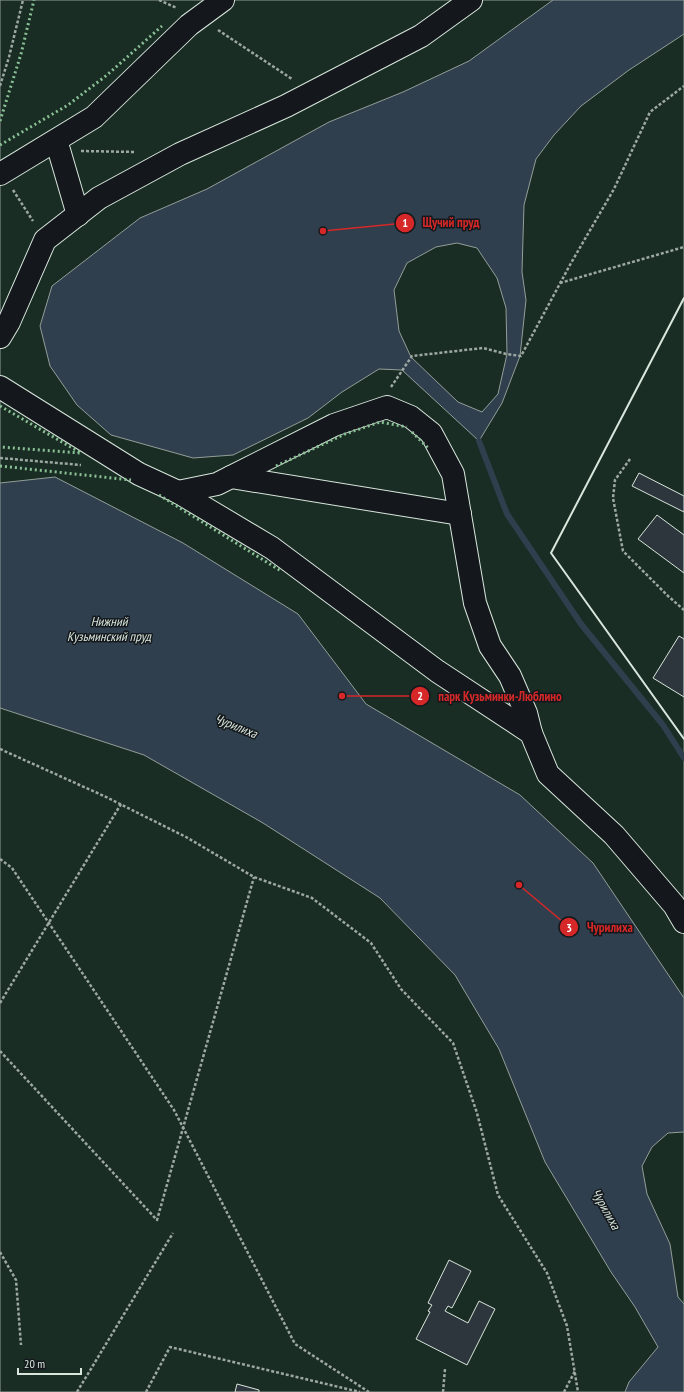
<svg xmlns="http://www.w3.org/2000/svg" width="684" height="1392" viewBox="0 0 684 1392" font-family="'PT Sans Narrow',sans-serif">
	<style>
		.green { fill: #1a2d24; stroke: #939e99 }
		.water { fill: #2f3f4d; stroke: #939e99; fill-rule: evenodd }
		.lines { fill: none; stroke-linecap: round; stroke-linejoin: round }
		.stream { stroke: #2f3f4d; stroke-width: 6 }
		.building { fill: #2c363c; stroke: #d8e6dc }
		.minor-casing { stroke: #d8e6dc; stroke-width: 24 }
		.path { stroke: #9da8a2; stroke-width: 2.5; stroke-dasharray: 3 2; stroke-linecap: butt }
		.minor { stroke: #14181c; stroke-width: 22 }
		.hedge { stroke: #8ac095; stroke-width: 3; stroke-dasharray: 2 3; stroke-linecap: butt }
		.wall { stroke: #d8e6dc; stroke-width: 2 }
		.labels { text-anchor: middle; dominant-baseline: central; stroke-width: 3; stroke-linejoin: round; paint-order: stroke }
		.water-label { font-size: 13px; font-style: italic; fill: #d8e6dc; stroke: #14181c }
		.leader { fill: none; stroke: #d62828; stroke-width: 1.5 }
		.callout-dot { fill: #d62828; stroke: #14181c; stroke-width: 1.5 }
		.mark-label { font-size: 12px; text-anchor: middle; font-weight: bold; fill: #fff }
		.callout-label { font-size: 13px; text-anchor: middle; font-weight: bold; fill: #d62828; stroke: #14181c; stroke-width: 3; stroke-linejoin: round; paint-order: stroke }
	</style>
	<rect width="100%" height="100%" fill="#14181c"/>
	<rect class="green" x="0" y="0" width="684" height="1392"/>
	<g class="water">
		<path d="M553 0H684V34L629 70 581 106 554 135 536 159 524 205 522 272 526 300 520 356 502 403 479 441 402 370 379 369 342 392 308 418 233 455 193 458 111 435 77 405 50 366 40 326 52 286 140 218 207 189 329 122 403 92 469 61ZM457 243 477 248 497 278 506 308 507 354 498 394 482 412 458 402 411 357 399 331 394 290 407 263 436 247Z"/>
		<path d="M55 477 183 543 298 614 366 704 520 795 593 863 684 998V1132L668 1133 652 1147 642 1166 647 1194 670 1244 678 1297 684 1304V1392H625L629 1382 658 1347 635 1307 611 1272 545 1162 499 1049 455 975 380 898 263 823 144 755 0 708V483Z"/>
	</g>
	<g class="lines">
		<path class="stream" d="M479 441 507 514 581 624 663 725 684 758"/>
	</g>
	<g class="building">
		<path d="M639 473 684 496V512L632 486Z"/>
		<path d="M657 515 684 535V573L638 539Z"/>
		<path d="M679 636 684 639V697L653 678Z"/>
		<path d="M449 1260 471 1271 452 1308 448 1306 445 1311 468 1323 479 1301 495 1309 467 1365 416 1339 430 1312 428 1311 432 1305 428 1303Z"/>
		<path d="M237 1384 259 1390V1392H235Z"/>
	</g>
	<g class="lines">
		<g class="minor-casing">
			<g id="minor">
				<path d="M59 150 78 215"/>
				<path d="M0 174 94 117 189 25 223 0"/>
				<path d="M0 337 9 322 45 240 99 198 180 154 286 106 421 36 471 0"/>
				<path d="M0 387 139 474 178 492 272 548 437 671 531 733 548 774 614 835 674 905 684 922"/>
				<path d="M231 477 460 514"/>
				<path d="M178 492 217 484 334 425 387 407 411 417 431 433 453 474 475 603 490 646 510 676 526 713 531 733"/>
			</g>
		</g>
		<g class="path">
			<path d="M159 0 177 8"/>
			<path d="M218 30 292 79"/>
			<path d="M0 86 9 57 23 0"/>
			<path d="M81 151 136 152"/>
			<path d="M13 190 33 221"/>
			<path d="M560 283 684 247"/>
			<path d="M391 387 412 356 483 348 506 354 521 356 571 263 614 189 650 112 684 86"/>
			<path d="M0 458 81 465"/>
			<path d="M630 459 615 480 613 498 623 551 668 596 684 610"/>
			<path d="M0 749 104 796 186 837 254 877 312 898 371 943 401 989 453 1043 477 1113 498 1195 547 1273 567 1326 578 1392"/>
			<path d="M0 859 12 868 174 1110 295 1344 369 1392"/>
			<path d="M0 1003 121 804"/>
			<path d="M0 1051 157 1220 254 877"/>
			<path d="M0 1252 16 1280 21 1345"/>
			<path d="M77 1392 173 1233"/>
			<path d="M146 1392 170 1347 360 1392"/>
			<path d="M443 1392 445 1369"/>
			<path d="M564 1392 575 1371"/>
		</g>
		<use href="#minor" class="minor"/>
		<g class="hedge">
			<path d="M0 121 21 54 34 0"/>
			<path d="M0 145 68 105 107 75 162 26"/>
			<path d="M0 406 81 453 0 447"/>
			<path d="M412 432 428 448"/>
			<path d="M0 466 131 480"/>
			<path d="M276 466 345 434 380 422 407 427"/>
			<path d="M159 495 281 571"/>
		</g>
		<path class="wall" d="M684 298 551 553 684 739"/>
	</g>
	<g class="labels">
		<g class="water-label">
			<text x="109" y="621">Нижний<tspan x="109" dy="15">Кузьминский пруд</tspan></text>
			<text transform="translate(236 726) rotate(22)">Чурилиха</text>
			<text transform="translate(606 1209) rotate(61)">Чурилиха</text>
		</g>
	</g>
	<path class="leader" d="M323 231L405 223M342 696L420 696M519 885L569 927"/>
	<g class="callout-dot">
		<circle cx="323" cy="231" r="4"/>
		<circle cx="342" cy="696" r="4"/>
		<circle cx="519" cy="885" r="4"/>
		<circle cx="405" cy="223" r="10"/>
		<circle cx="420" cy="696" r="10"/>
		<circle cx="569" cy="927" r="10"/>
	</g>
	<g class="mark-label">
		<text x="405" y="227">1</text>
		<text x="420" y="700">2</text>
		<text x="569" y="932">3</text>
	</g>
	<g class="callout-label">
		<text x="451" y="227">Щучий пруд</text>
		<text x="500" y="701">парк Кузьминки-Люблино</text>
		<text x="610" y="932">Чурилиха</text>
	</g>
	<path d="M18 1368v6h63v-6" fill="none" stroke="#d8e6dc" stroke-width="2"/>
	<text x="24" y="1368" font-size="12" fill="#d8e6dc" stroke="#14181c" stroke-width="3" paint-order="stroke">20 m</text>
</svg>
